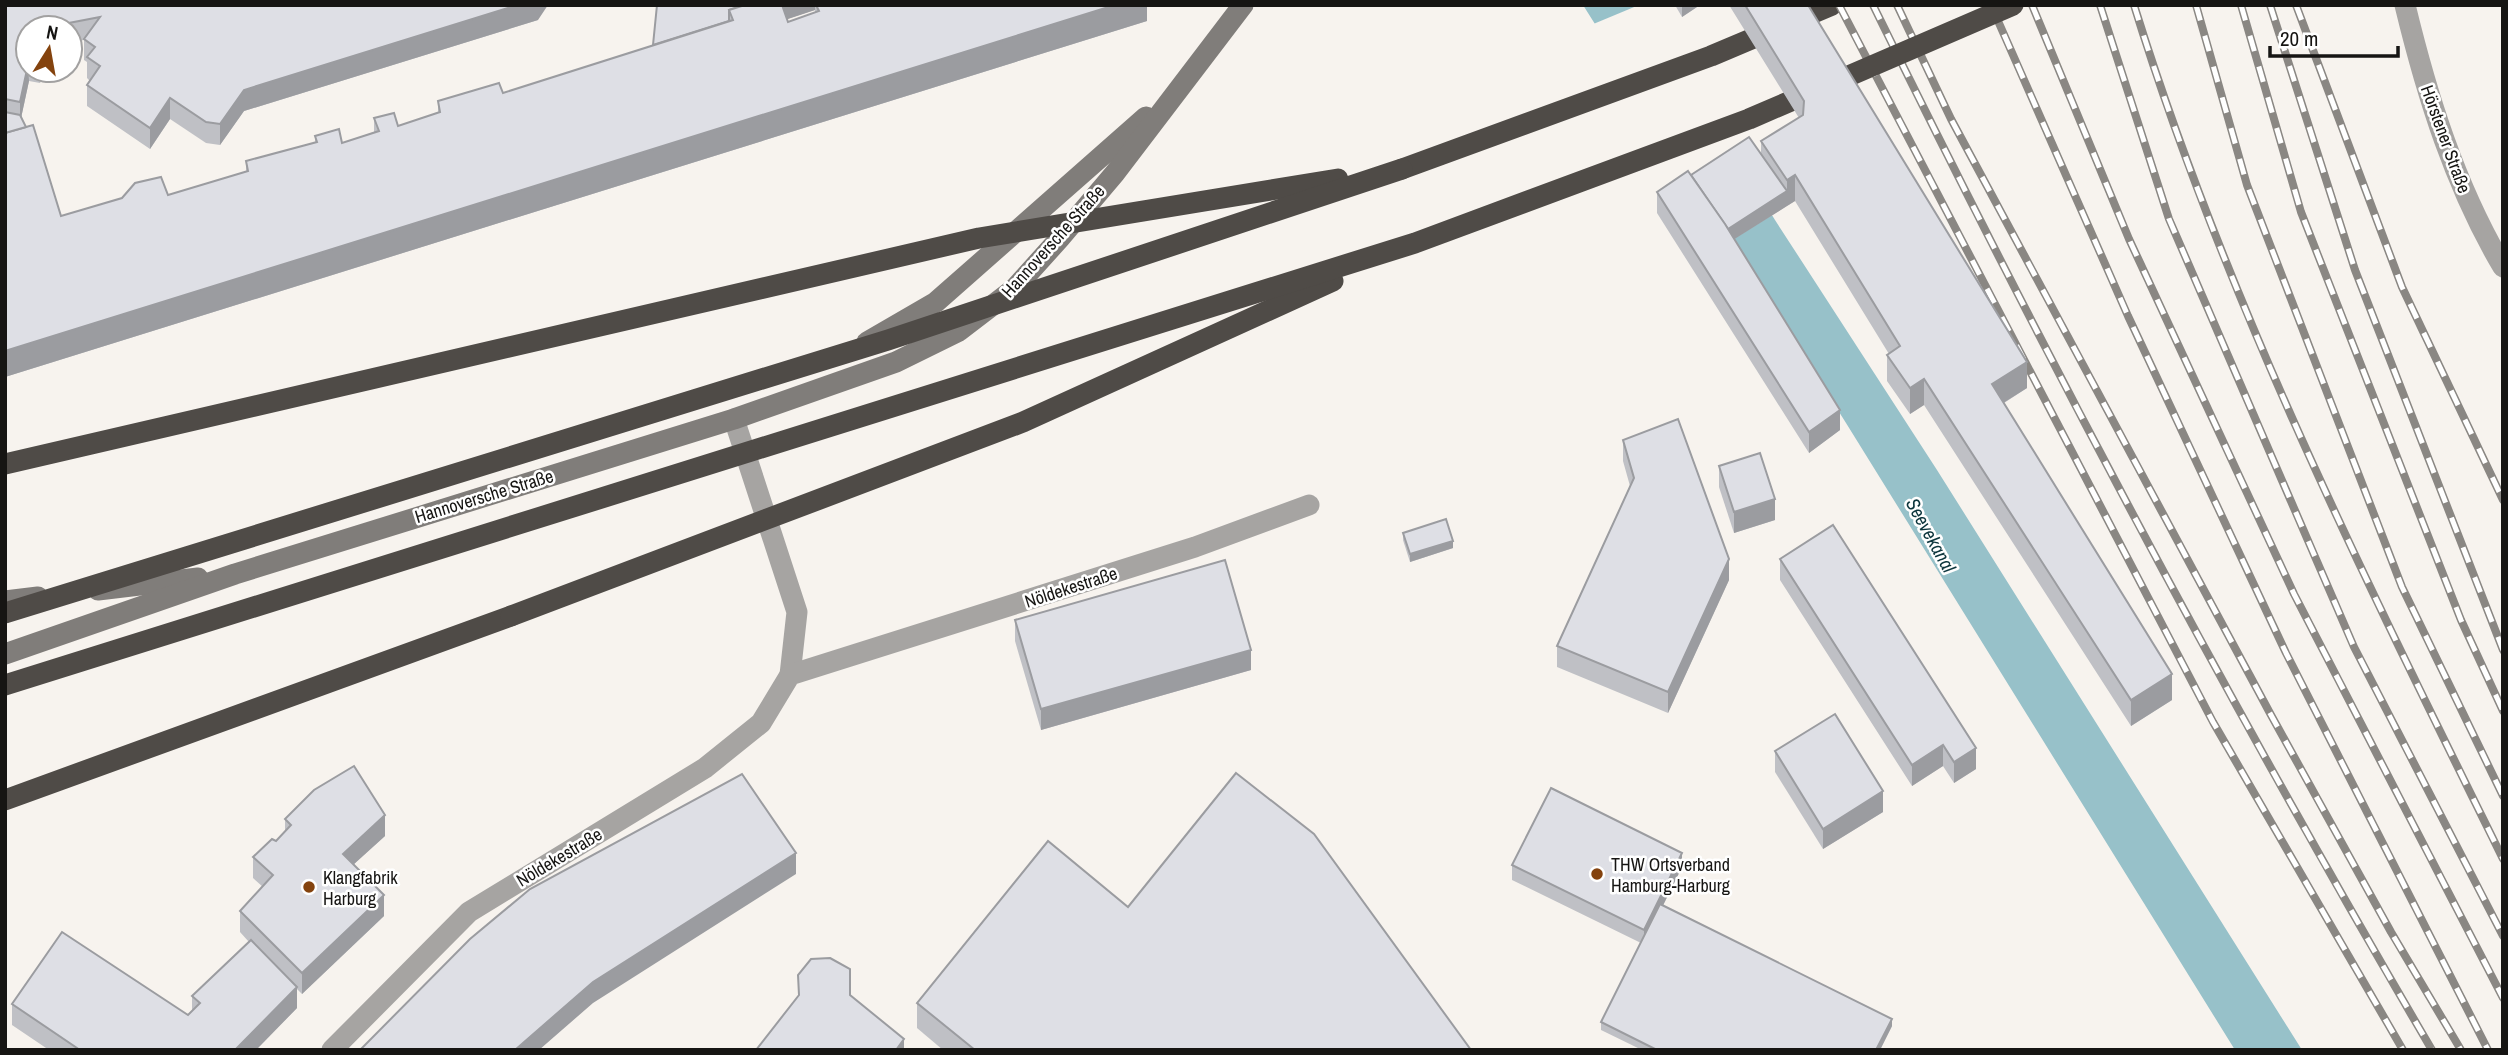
<svg xmlns="http://www.w3.org/2000/svg" width="2508" height="1055" viewBox="0 0 2508 1055" font-family="'Archivo Narrow',sans-serif">
	<style>
		.water { fill: #97c1c9 }
		.pier { fill: #f7f3ee }
		.lines { fill: none; stroke-linecap: round; stroke-linejoin: round }
		.street { stroke: #a6a4a2; stroke-width: 21 }
		.secondary { stroke: #807d7a; stroke-width: 21 }
		.highway { stroke: #4f4b47; stroke-width: 21 }
		.rail-casing { stroke: #8a8783; stroke-width: 8 }
		.rail { stroke: #fff; stroke-width: 5; stroke-dasharray: 16; stroke-linecap: butt }
		.highway-bridge { stroke: #4f4b47; stroke-width: 21 }
		.wall { fill: #bfc0c5; fill-rule: evenodd }
		.shaded-wall { fill: #9b9ca0 }
		.building { fill: #dedfe5; stroke: #9b9ca0; stroke-width: 2 }
		.poi-dot { fill: #84430e; stroke: #fff; stroke-width: 2.5 }
		.labels { text-anchor: middle; dominant-baseline: central; stroke-width: 5; stroke-linejoin: round; paint-order: stroke }
		.street-label { font-size: 18px; fill: #161513; stroke: #fff }
		.poi-label { font-size: 18px; fill: #161513; stroke: #fff; text-anchor: start }
		.water-label { font-size: 19px; font-style: italic; fill: #0d363d; stroke: #fff }
	</style>
	<rect width="100%" height="100%" fill="#f7f3ee"/>
	<path class="water" d="M1583 5H1642L1775 220 1937 470 2302 1050H2235L1846 423Z"/>
	<path class="pier" d="M1639 5H1647L1760 188 1707 208 1591 25Z"/>
	<g class="lines">
		<g class="street">
			<path d="M2405 5C2427 96 2455 186 2503 267"/>
			<path d="M734 419 797 612 790 675"/>
			<path d="M332 1050 469 912 705 768 761 723 790 675 1195 547 1309 505"/>
		</g>
		<g class="secondary">
			<path d="M867 342 936 302 1146 117"/>
			<path d="M98 590 198 578"/>
			<path d="M5 601 38 597"/>
			<path d="M5 654 235 574 734 419 896 362 959 331 1015 288 1060 238 1115 173 1243 5"/>
		</g>
		<g class="highway">
			<path d="M1402 169 1711 56 1832 5"/>
			<path d="M5 800 511 616"/>
		</g>
		<g class="rail-casing">
			<g id="rail">
				<path d="M1839 5 2213 722 2403 1050"/>
				<path d="M1873 5C2047 360 2232 709 2432 1050"/>
				<path d="M1897 5 1951 119 2271 715 2391 932 2461 1050"/>
				<path d="M1991 5 2128 316 2286 653 2488 1050"/>
				<path d="M2032 5 2129 239 2294 594 2503 998"/>
				<path d="M2100 5 2169 219 2354 647 2503 936"/>
				<path d="M2134 5C2226 302 2366 581 2503 859"/>
				<path d="M2196 5 2247 185 2402 587 2503 796"/>
				<path d="M2241 5 2301 212 2461 620 2503 711"/>
				<path d="M2270 5 2355 270 2503 650"/>
				<path d="M2296 5 2402 287 2503 500"/>
			</g>
		</g>
		<use href="#rail" class="rail"/>
		<g class="highway-bridge">
			<path d="M5 464 979 238 1338 179"/>
			<path d="M5 613 888 340 1402 169"/>
			<path d="M511 616 1023 422 1333 281"/>
			<path d="M5 685 1415 243 1749 119 2013 5"/>
		</g>
	</g>
	<g class="wall">
		<path d="M5 5 538 20 244 111 220 145 206 143 170 119 150 149 87 106V85L90 81 87 78V62L84 60V40L70 43V28H28V70H43L40 83 29 81 21 118 61 216 168 195 246 172V161L315 143V136L342 143 374 132V118L398 126 438 113V101L503 93 653 45 657 5H1147V21L5 377ZM815 10V13L788 22 787 19Z"/>
		<path d="M1675 5H1700L1682 17Z"/>
		<path d="M1729 5H1808L2027 388 2004 403 2172 700 2131 726 1924 405 1910 414 1887 381V355L1889 354 1795 201 1734 239 1840 430 1809 453 1657 213V192L1691 175 1761 155V141L1799 118Z"/>
		<path d="M1623 440 1729 580 1668 713 1557 667V646L1630 486 1623 461Z"/>
		<path d="M1719 466 1775 520 1734 533 1719 487Z"/>
		<path d="M1403 533 1453 548 1410 562 1403 540Z"/>
		<path d="M1780 559 1976 769 1954 783 1943 766 1912 786 1780 580Z"/>
		<path d="M1015 620 1251 670 1041 730 1015 641Z"/>
		<path d="M1775 751 1883 812 1823 849 1775 772Z"/>
		<path d="M285 819 385 836 354 864 384 916 302 994 297 989V1008L256 1050H49L12 1025V1004L188 1015 192 1011V996L249 942 240 932V911L263 887 253 878V857L276 841 285 831Z"/>
		<path d="M1512 865 1682 867 1663 905 1892 1026 1880 1050H1642L1601 1030V1022L1641 943 1512 880Z"/>
		<path d="M1128 907 1471 1050H943L917 1028V1003Z"/>
	</g>
	<g class="shaded-wall">
		<path d="M517 5H548L538 20 244 111 220 145V124L244 90Z"/>
		<path d="M779 5H815V10L779 22Z"/>
		<path d="M1115 5H1147V21L5 377V351Z"/>
		<path d="M1682 5H1700L1682 17Z"/>
		<path d="M28 65 29 81 20 123V102Z"/>
		<path d="M40 70H43L40 83Z"/>
		<path d="M170 98V119L150 149V128Z"/>
		<path d="M1795 175V201L1787 206V180Z"/>
		<path d="M1787 191V206L1725 245V231Z"/>
		<path d="M2027 362V388L1992 410V384Z"/>
		<path d="M1924 379V405L1910 414V388Z"/>
		<path d="M1840 410V430L1809 453V432Z"/>
		<path d="M1775 499V520L1734 533V512Z"/>
		<path d="M1453 541V548L1410 562V554Z"/>
		<path d="M1729 559V580L1668 713V692Z"/>
		<path d="M1251 650V670L1041 730V709Z"/>
		<path d="M2172 674V700L2131 726V700Z"/>
		<path d="M1943 745V766L1912 786V765Z"/>
		<path d="M1976 748V769L1954 783V762Z"/>
		<path d="M1883 791V812L1823 849V829Z"/>
		<path d="M385 815V836L343 874V854Z"/>
		<path d="M796 853V874L593 1003 539 1050H515L593 982Z"/>
		<path d="M1682 853V867L1644 944V930Z"/>
		<path d="M384 895V916L302 994V973Z"/>
		<path d="M297 987V1008L256 1050H235Z"/>
		<path d="M1892 1019V1026L1880 1050H1876Z"/>
		<path d="M904 1039V1050H896Z"/>
	</g>
	<g class="building">
		<path d="M5 5H517L244 90 220 124 206 122 170 98 150 128 87 85 100 66 87 57 95 47 84 39 100 17 48 27 47 28H28V65L20 102 5 99Z"/>
		<path d="M657 5H745L729 10V21L653 45Z"/>
		<path d="M745 5H782L788 22 819 11 816 5H1115L5 351V133L33 125 61 216 122 198 135 183 161 177 168 195 248 171 246 161 317 142 315 136 339 129 342 143 379 131 374 118 394 113 398 126 440 112 438 101 499 83 503 93 733 20 729 10Z"/>
		<path d="M1745 5H1808L2027 362 1992 384 2172 674 2131 700 1924 379 1910 388 1887 355 1900 346 1795 175 1787 180 1761 141 1803 115 1804 101Z"/>
		<path d="M5 112 20 115 26 127 5 133Z"/>
		<path d="M1749 137 1787 191 1728 229 1691 175Z"/>
		<path d="M1688 171 1725 224 1840 410 1809 432 1657 192Z"/>
		<path d="M1678 419 1729 559 1668 692 1557 646 1634 478 1623 440Z"/>
		<path d="M1760 453 1775 499 1734 512 1719 466Z"/>
		<path d="M1446 519 1453 541 1410 554 1403 533Z"/>
		<path d="M1833 525 1976 748 1954 762 1943 745 1912 765 1780 559Z"/>
		<path d="M1225 560 1251 650 1041 709 1015 620Z"/>
		<path d="M1835 714 1883 791 1823 829 1775 751Z"/>
		<path d="M354 766 385 815 343 854 384 895 302 973 240 911 273 875 253 857 272 839 276 841 291 825 285 819 314 790Z"/>
		<path d="M1236 773 1314 834 1471 1050H975L917 1003 1048 841 1128 907Z"/>
		<path d="M742 774 796 853 593 982 515 1050H360L470 939 530 889Z"/>
		<path d="M1551 788 1682 853 1644 930 1512 865Z"/>
		<path d="M1660 904 1892 1019 1876 1050H1657L1601 1022Z"/>
		<path d="M62 932 188 1015 200 1003 192 996 251 940 297 987 235 1050H80L12 1004Z"/>
		<path d="M830 958 850 969V995L904 1039 896 1050H756L799 995 798 975 811 959Z"/>
	</g>
	<g class="poi-dot">
		<circle cx="1597" cy="874" r="7"/>
		<circle cx="309" cy="887" r="7"/>
	</g>
	<g class="labels">
		<g class="street-label">
			<text transform="translate(2446 139) rotate(70)">Hörstener Straße</text>
			<text transform="translate(1053 241) rotate(-48)">Hannoversche Straße</text>
			<text transform="translate(484 496) rotate(-17)">Hannoversche Straße</text>
			<text transform="translate(1071 587) rotate(-18)">Nöldekestraße</text>
			<text transform="translate(559 857) rotate(-31)">Nöldekestraße</text>
		</g>
		<g class="poi-label">
			<text x="1611" y="864">THW Ortsverband<tspan x="1611" dy="21">Hamburg-Harburg</tspan></text>
			<text x="323" y="877">Klangfabrik<tspan x="323" dy="21">Harburg</tspan></text>
		</g>
		<g class="water-label">
			<text transform="translate(1931 535) rotate(61)">Seevekanal</text>
		</g>
	</g>
	<rect width="2508" height="1055" fill="none" stroke="#161513" stroke-width="14"/>
	<g transform="translate(49 49) rotate(11)"><circle r="33" fill="#ffffff" stroke="#a2a1a1" stroke-width="2"/>
	<path d="M0-5L12 26L0 18L-12 26Z" fill="#84430e"/>
	<text y="-10" font-size="19" font-weight="bold" text-anchor="middle" fill="#161513">N</text>
	</g>
	<path d="M2270 46v10h128v-10" fill="none" stroke="#161513" stroke-width="3.5"/>
	<text x="2280" y="46" font-size="21" fill="#161513" stroke="#ffffff" stroke-width="5" paint-order="stroke">20 m</text>
</svg>
